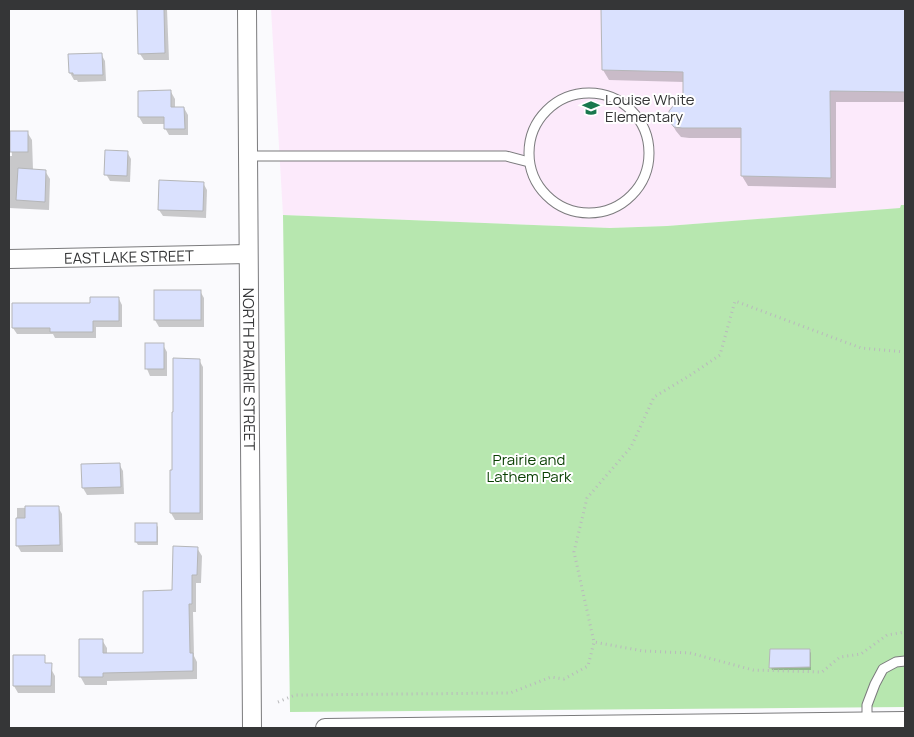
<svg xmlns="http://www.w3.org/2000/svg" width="914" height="737" viewBox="0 0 914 737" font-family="Manrope,sans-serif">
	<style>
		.education { fill: #fceafb }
		.green { fill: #b7e7af }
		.shadow { fill: #0003 }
		.building { fill: #dae1fe; stroke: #b5b6b8 }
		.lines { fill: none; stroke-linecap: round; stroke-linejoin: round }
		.lane-casing { stroke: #7b7b7d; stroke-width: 11 }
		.street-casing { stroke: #7b7b7d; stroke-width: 20 }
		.path { stroke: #b9b9bc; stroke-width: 3; stroke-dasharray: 1 4; stroke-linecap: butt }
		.lane { stroke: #fff; stroke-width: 9 }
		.street { stroke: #fff; stroke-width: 18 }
		.labels { text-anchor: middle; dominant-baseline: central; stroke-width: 4; stroke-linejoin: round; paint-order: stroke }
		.poi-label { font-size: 15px; fill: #353637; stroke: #fff; text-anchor: start }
		.street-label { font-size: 15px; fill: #353637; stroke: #fff }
		.park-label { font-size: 15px; fill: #083f00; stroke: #fff }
	</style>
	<rect width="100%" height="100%" fill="#fafafd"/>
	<path class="education" d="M271 9H905V208L667 226 610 228 283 215Z"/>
	<path class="green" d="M901 205H905V707L290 712 283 215 610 228 667 226 900 208Z"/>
	<g class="shadow">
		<path d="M138 9H167L169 60H144L140 54Z"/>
		<path d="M602 9H905V102H836V188L748 186 742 176V138H689L681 137 676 131 670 120 684 94V82L609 80 603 70Z"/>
		<path d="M101 54 105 61 106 81 78 82 77 80H74L70 73Z"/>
		<path d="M139 92H171L175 99V109L184 108 188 115V135H169L165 128V124H143L139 117Z"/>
		<path d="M11 132H27L32 140 33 170 45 171 50 179 49 210 9 208V156H12Z"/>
		<path d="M127 152 131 159 130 182 110 181 106 174Z"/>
		<path d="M203 183 207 190 206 218 163 216 159 210Z"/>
		<path d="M200 291 204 298V327H159L155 320Z"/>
		<path d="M119 299 122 305V327H96V338H55L53 334H17L13 328 92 304Z"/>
		<path d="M147 345H163L167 352V376H150L147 369Z"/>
		<path d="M199 360 203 367V520H175L171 513 173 471Z"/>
		<path d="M119 464 123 471 124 494 87 495 83 488Z"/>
		<path d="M58 507 62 514 63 552H21L17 545V508Z"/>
		<path d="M136 524H156L158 527V545H138L136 542Z"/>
		<path d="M197 548 202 556 201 583H196V612H193L194 656 197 662V679L107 681V685H85L80 676 102 640 107 648V654H144L173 592Z"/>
		<path d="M809 650 811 653V670H772L771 667Z"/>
		<path d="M14 669H51L55 676V693H18L14 686Z"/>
	</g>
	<g class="building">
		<path d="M137 9H164L165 53 138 54Z"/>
		<path d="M601 9H905V92L830 91 831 178 741 176V128H682L674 127 669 121V111L683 94V72L602 70Z"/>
		<path d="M102 53 103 75H73V73H69L68 54Z"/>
		<path d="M171 90V107H184L185 129H164V117H138V91Z"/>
		<rect x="10" y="131" width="18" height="21"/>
		<path d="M105 150 128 151 127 176 104 175Z"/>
		<path d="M18 168 46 170 45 202 16 200Z"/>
		<path d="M159 180 204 182 203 211 158 210Z"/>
		<rect x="154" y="290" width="47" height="30"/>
		<path d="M90 297H119V321H93V332H50V328H12V303H90Z"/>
		<rect x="145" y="343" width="19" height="26"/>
		<path d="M173 358 200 359V513H170V470H172V412H173Z"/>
		<path d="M120 463 121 487 82 488 81 464Z"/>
		<path d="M25 506H59L60 545 16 546V518H25Z"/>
		<rect x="135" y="523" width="22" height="19"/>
		<path d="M173 546 198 547 197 575H192V604H189L190 653H193V671L103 673V677H79V639H103V653H143V591L172 590Z"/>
		<path d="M770 649H810V667L769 668Z"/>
		<path d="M13 655H45V663H52L51 686H13Z"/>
	</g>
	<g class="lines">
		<g class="lane-casing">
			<g id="lane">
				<circle cx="589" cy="153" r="60"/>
				<path d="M248 156H506L529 162"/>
				<path d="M867 722V705L875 684 883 669 896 662 905 661"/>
			</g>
		</g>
		<g class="street-casing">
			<g id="street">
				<path id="s1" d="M247 9 252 728"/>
				<path id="s2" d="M9 259 248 254"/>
				<path d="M325 728 905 721"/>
			</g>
		</g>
		<g class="path">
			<path d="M905 352 861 348 735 301 720 355 689 376 654 397 631 447 587 498 574 552 594 642 643 651 690 653 753 670 822 672 840 657 861 654 887 635 905 632"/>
			<path d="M278 702 295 695 510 693 551 677 564 679 588 666 594 642"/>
		</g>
		<use href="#lane" class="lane"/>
		<use href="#street" class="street"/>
	</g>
	<defs>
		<g id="school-bare" transform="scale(1.35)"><path d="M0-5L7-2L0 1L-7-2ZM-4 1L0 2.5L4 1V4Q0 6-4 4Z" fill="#19784e" stroke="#fff" stroke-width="2.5" paint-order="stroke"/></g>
	</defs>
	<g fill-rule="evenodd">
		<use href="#school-bare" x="591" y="108"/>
	</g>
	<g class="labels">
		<g class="poi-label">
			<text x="605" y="99">Louise White<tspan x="605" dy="17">Elementary</tspan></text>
		</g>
		<g class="street-label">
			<text stroke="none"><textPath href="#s2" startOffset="120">EAST LAKE STREET</textPath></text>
			<text stroke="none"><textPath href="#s1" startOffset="360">NORTH PRAIRIE STREET</textPath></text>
		</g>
		<g class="park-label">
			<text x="529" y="459">Prairie and<tspan x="529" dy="17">Lathem Park</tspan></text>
		</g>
	</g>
	<rect width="914" height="737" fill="none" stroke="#353637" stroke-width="20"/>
</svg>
